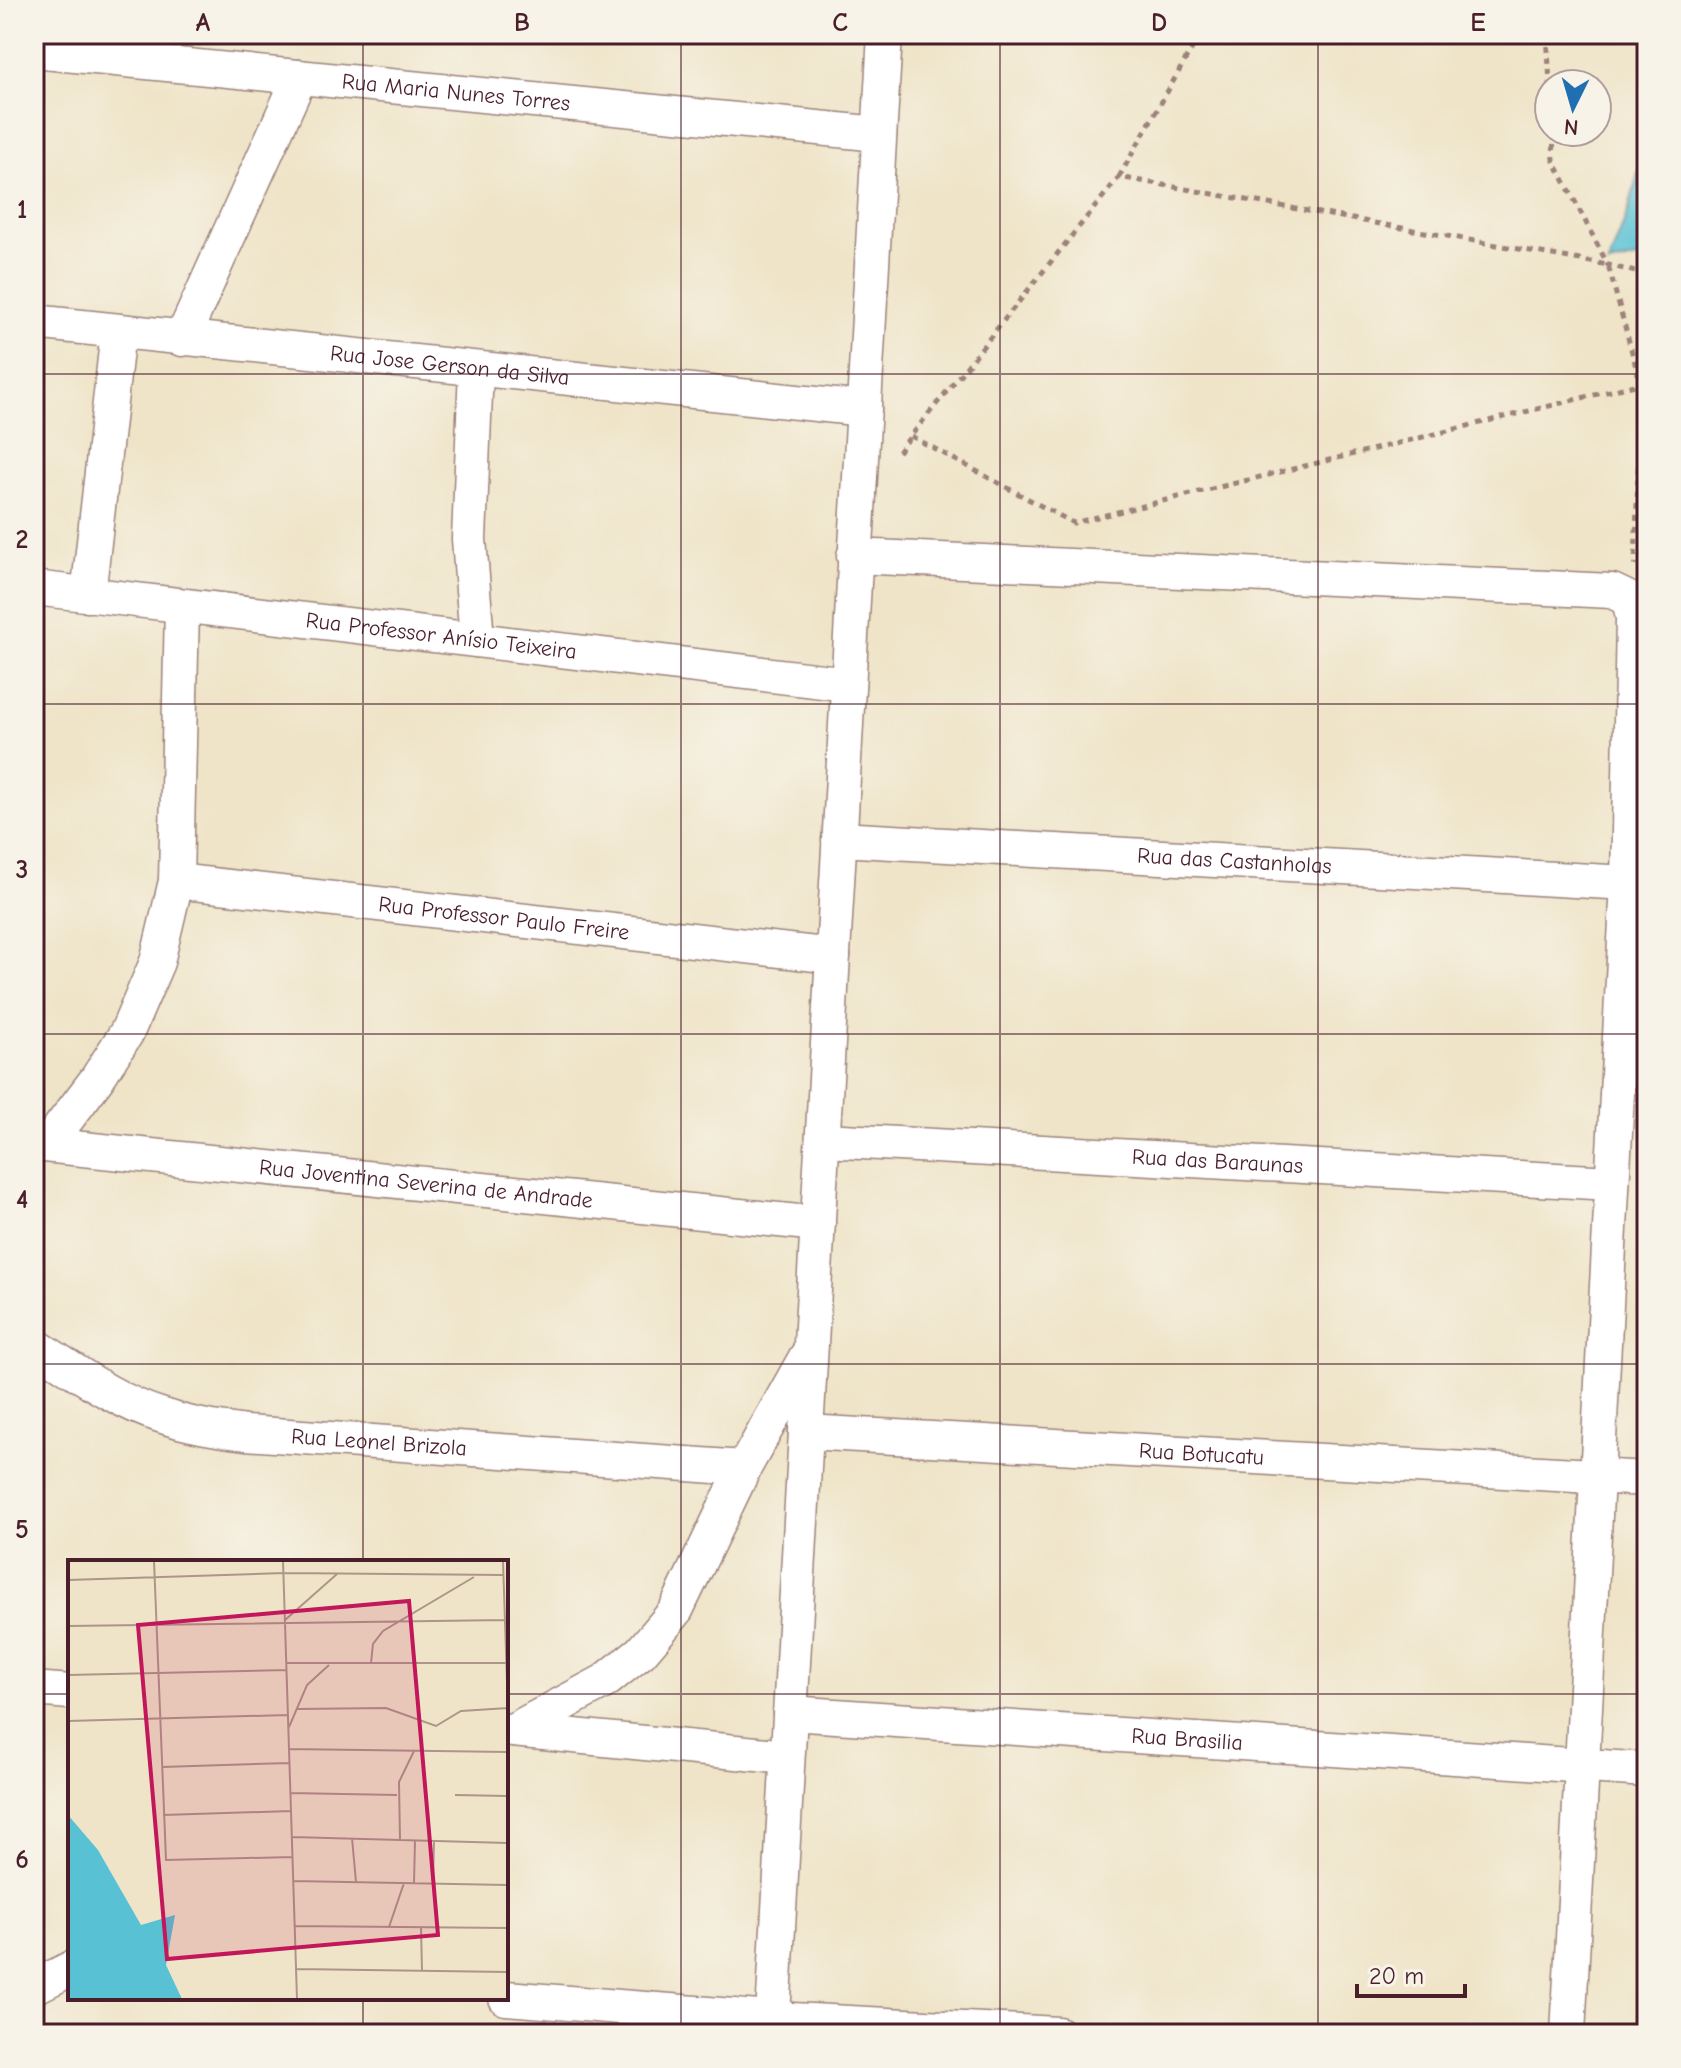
<svg xmlns="http://www.w3.org/2000/svg" width="1681" height="2068" viewBox="0 0 1681 2068" font-family="'Comic Neue',sans-serif">
	<style>
		.water { fill: #58c2d4; stroke: #517080; stroke-width: 2 }
		.lines { fill: none; stroke-linecap: round; stroke-linejoin: round }
		.street-casing { stroke: #9c827a; stroke-width: 37 }
		.path { stroke: #9c827a; stroke-width: 5; stroke-dasharray: 6 6; stroke-linecap: butt }
		.street { stroke: #fff; stroke-width: 34 }
		.grid { fill: none; stroke: #4a1f2b; stroke-width: 2; stroke-opacity: 0.55 }
		.labels { text-anchor: middle; dominant-baseline: central; stroke-width: 8; stroke-linejoin: round; paint-order: stroke }
		.street-label { font-size: 22px; fill: #4a1f2b; stroke: #f7f3e8 }
		.inset-road { fill: none; stroke: #ad9589; stroke-width: 2 }
		.view { fill: #c2185b; fill-opacity: 0.15; stroke: #c2185b; stroke-width: 4 }
		.inset-edge { fill: none; stroke: #4a1f2b; stroke-width: 4 }
		.neatline { fill: none; stroke: #4a1f2b; stroke-width: 3 }
		.grid-label { font-size: 26px; text-anchor: middle; font-weight: bold; fill: #4a1f2b }
	</style>
	<rect width="100%" height="100%" fill="#f7f3e8"/>
	<filter id="ink" filterUnits="userSpaceOnUse"><feTurbulence type="fractalNoise" baseFrequency=".0125" numOctaves="2"/><feDisplacementMap in="SourceGraphic" scale="16" xChannelSelector="R" yChannelSelector="G"/><feConvolveMatrix kernelMatrix="1 2 1 2 8 2 1 2 1" color-interpolation-filters="sRGB"/></filter>
	<filter id="wash" filterUnits="userSpaceOnUse"><feTurbulence type="fractalNoise" baseFrequency=".006" numOctaves="4" result="noise"/><feDisplacementMap in="SourceGraphic" scale="32" xChannelSelector="R" yChannelSelector="G"/><feGaussianBlur stdDeviation="1.8" result="paint"/><feColorMatrix in="noise" values="0 0 0 0 0 0 0 0 0 0 0 0 0 0 0 0 0 1.4 0 .05"/><feComposite in="paint" operator="in"/></filter>
	<g filter="url(#wash)">
		<rect width="100%" height="100%" fill="#efe4c8"/>
		<path class="water" d="M1647 137V256L1608 265 1629 209Z"/>
	</g>
	<g filter="url(#ink)">
		<g class="lines">
			<g class="street-casing">
				<g id="street">
					<path id="s1" d="M34 51 879 134"/>
					<path id="s2" d="M34 322 864 409"/>
					<path d="M182 339 300 77"/>
					<path d="M476 369 469 539 477 640"/>
					<path d="M854 556 1612 591 1629 599 1633 618 1628 883 1568 2034"/>
					<path id="s3" d="M34 588 848 684"/>
					<path d="M88 595 118 332"/>
					<path id="s4" d="M839 839 1628 883"/>
					<path id="s5" d="M176 881 833 956"/>
					<path id="s6" d="M824 1140 1612 1183"/>
					<path id="s7" d="M34 1144 818 1224"/>
					<path d="M47 1145 97 1079 127 1032 157 962 176 881 182 607"/>
					<path id="s8" d="M34 1345C74 1370 115 1401 160 1415 188 1425 217 1429 246 1433L744 1468"/>
					<path id="s9" d="M806 1432 1647 1479"/>
					<path d="M34 1689 70 1692"/>
					<path id="s10" d="M790 1713 1647 1770"/>
					<path d="M513 1730 787 1757"/>
					<path d="M514 1730 605 1681 641 1652 675 1612 744 1468 806 1357"/>
					<path d="M34 1987 70 1969"/>
					<path d="M506 1998 773 2019 1058 2034"/>
					<path d="M772 2034 885 34"/>
				</g>
			</g>
			<g class="path">
				<path d="M1547 34 1550 84"/>
				<path d="M1553 132 1554 161 1608 265 1647 275"/>
				<path d="M1119 177 1200 34"/>
				<path d="M911 436 1073 523 1647 382"/>
				<path d="M898 452 1119 177 1608 265 1641 385 1635 565"/>
			</g>
			<use href="#street" class="street"/>
		</g>
	</g>
	<path class="grid" d="M363 34V1562M681 34V2034M1000 34V2034M1318 34V2034M34 374H1647M34 704H1647M34 1034H1647M34 1364H1647M34 1694H70M506 1694H1647M363 1998V2034"/>
	<g class="labels">
		<g class="street-label">
			<text stroke="none"><textPath href="#s1" startOffset="424">Rua Maria Nunes Torres</textPath></text>
			<text stroke="none"><textPath href="#s2" startOffset="418">Rua Jose Gerson da Silva</textPath></text>
			<text stroke="none"><textPath href="#s3" startOffset="410">Rua Professor Anísio Teixeira</textPath></text>
			<text stroke="none"><textPath href="#s4" startOffset="396">Rua das Castanholas</textPath></text>
			<text stroke="none"><textPath href="#s5" startOffset="330">Rua Professor Paulo Freire</textPath></text>
			<text stroke="none"><textPath href="#s6" startOffset="394">Rua das Baraunas</textPath></text>
			<text stroke="none"><textPath href="#s7" startOffset="394">Rua Joventina Severina de Andrade</textPath></text>
			<text stroke="none"><textPath href="#s8" startOffset="366">Rua Leonel Brizola</textPath></text>
			<text stroke="none"><textPath href="#s9" startOffset="396">Rua Botucatu</textPath></text>
			<text stroke="none"><textPath href="#s10" startOffset="398">Rua Brasilia</textPath></text>
		</g>
	</g>
	<g transform="translate(68 1560)">
		<rect width="440" height="440" fill="#efe4c8"/>
		<path d="M0 255 30 290 73 365 107 355 98 405 114 439H0Z" fill="#58c2d4"/>
		<path class="inset-road" d="M86 1 98 300 225 297M215 1 229 439M435 1 440 153M0 20 216 13 436 15M217 60 269 14M0 66 437 60M218 103H440M303 103 305 84 315 71 406 17M0 115 219 110M229 149 318 148 368 166 393 151 440 148M0 161 220 155M221 167 239 125 261 105M221 189 440 192M94 207 221 203M222 233 329 235M387 235 440 236M95 255 223 251M224 277 440 283M284 278 288 322M332 280 331 222 346 191M225 321 440 325M346 323 347 280M365 323 366 281M226 366 440 368M321 367 336 323M353 367 354 412M228 409 440 412"/>
		<path class="view" d="M341 41 370 375 99 399 70 65Z"/>
		<rect width="440" height="440" class="inset-edge"/>
	</g>
	<rect width="1681" height="2068" fill="none" stroke="#f7f3e8" stroke-width="88"/>
	<g transform="translate(1573 108) rotate(185)"><circle r="38" fill="#f7f3e8" stroke="#b29e9c" stroke-width="2"/>
	<path d="M0-6L14 30L0 20L-14 30Z" fill="#1f6fb2"/>
	<text y="-12" font-size="22" font-weight="bold" text-anchor="middle" fill="#4a1f2b">N</text>
	</g>
	<path d="M1357 1984v12h108v-12" fill="none" stroke="#4a1f2b" stroke-width="4"/>
	<text x="1369" y="1984" font-size="24" fill="#4a1f2b" stroke="#f7f3e8" stroke-width="6" paint-order="stroke">20 m</text>
	<rect x="44" y="44" width="1593" height="1980" class="neatline"/>
	<g class="grid-label">
		<text x="203" y="31">A</text>
		<text x="522" y="31">B</text>
		<text x="840" y="31">C</text>
		<text x="1159" y="31">D</text>
		<text x="1478" y="31">E</text>
		<text x="22" y="218">1</text>
		<text x="22" y="548">2</text>
		<text x="22" y="878">3</text>
		<text x="22" y="1208">4</text>
		<text x="22" y="1538">5</text>
		<text x="22" y="1868">6</text>
	</g>
</svg>
